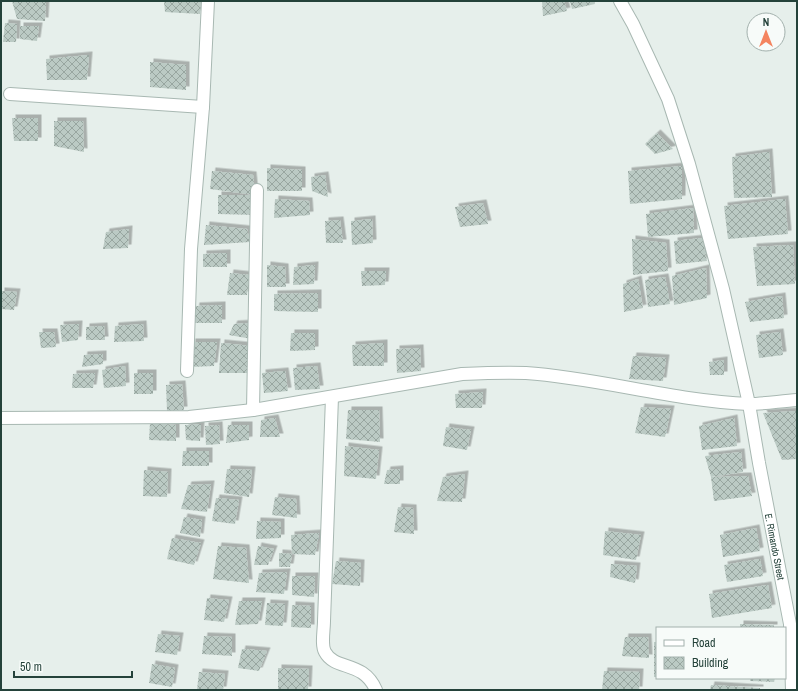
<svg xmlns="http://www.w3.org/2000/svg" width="798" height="691" viewBox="0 0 798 691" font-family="'Archivo Narrow',sans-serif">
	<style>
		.building { fill: url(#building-cross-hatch); filter: url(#shadow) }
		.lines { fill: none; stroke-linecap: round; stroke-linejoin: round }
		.minor-casing { stroke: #a8b8b2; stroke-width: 14 }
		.minor { stroke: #fff; stroke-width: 12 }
		.labels { text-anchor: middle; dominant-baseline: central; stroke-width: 3.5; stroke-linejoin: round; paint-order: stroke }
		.street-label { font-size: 10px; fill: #24423a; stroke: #f7fbf9 }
	</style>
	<defs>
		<pattern id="building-cross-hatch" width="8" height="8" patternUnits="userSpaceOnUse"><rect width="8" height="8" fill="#bbcac4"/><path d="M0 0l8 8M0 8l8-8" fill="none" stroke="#98a6a0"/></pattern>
		<filter id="shadow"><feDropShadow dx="3.5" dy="-3.5" stdDeviation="0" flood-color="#0004"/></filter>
	</defs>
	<rect width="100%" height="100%" fill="#e6efeb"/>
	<g class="building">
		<path d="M12 1H46L45 21 17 19Z"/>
		<path d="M164 1H201L200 14 165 12Z"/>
		<path d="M542 1H564L567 11 543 16Z"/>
		<path d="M570 1H594L595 4 572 9Z"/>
		<path d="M5 23 17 24 16 42H3Z"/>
		<path d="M20 26H39L37 41 20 39Z"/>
		<path d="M89 55 87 80H47L46 59Z"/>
		<path d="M150 62 186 65V90L150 87Z"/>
		<path d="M12 118H38V141H14Z"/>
		<path d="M54 121H83L84 152 54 146Z"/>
		<path d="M657 133 673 149 655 154 645 144Z"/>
		<path d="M769 152 772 197 734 198 732 157Z"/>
		<path d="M682 166V199L630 204 628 171Z"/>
		<path d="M267 168 302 170V191H267Z"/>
		<path d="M212 171 253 175 255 195 210 189Z"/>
		<path d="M325 175 328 197 312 191 311 177Z"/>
		<path d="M218 195H255V215L218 214Z"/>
		<path d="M275 199 309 201 310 215 274 218Z"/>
		<path d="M785 199 788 234 728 239 724 206Z"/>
		<path d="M483 203 488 224 460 227 455 207Z"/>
		<path d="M693 208 694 233 648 237 646 214Z"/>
		<path d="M372 219 373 243 352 245 351 221Z"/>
		<path d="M340 220 343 243H326L325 221Z"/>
		<path d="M206 225 247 229 250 242 204 245Z"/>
		<path d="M129 229 128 248 103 249 106 232Z"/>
		<path d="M702 238 707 261 676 264 674 241Z"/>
		<path d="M632 239 666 243 668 271 633 275Z"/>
		<path d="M793 245 795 284 757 286 753 247Z"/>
		<path d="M227 253V267H203V254Z"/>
		<path d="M267 265 285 267 286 287H267Z"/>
		<path d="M315 265 314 284 293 285 294 267Z"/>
		<path d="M706 268 707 298 674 305 672 276Z"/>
		<path d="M361 271H386L385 285 362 286Z"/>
		<path d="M230 273 249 275 247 295H227Z"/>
		<path d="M665 277 670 304 648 307 645 280Z"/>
		<path d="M638 279 643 308 624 312 623 284Z"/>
		<path d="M1 291 17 292 14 310 1 309Z"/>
		<path d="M318 293V312L274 311V294Z"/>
		<path d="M782 296 784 318 750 322 745 302Z"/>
		<path d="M222 305V323H194L196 306Z"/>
		<path d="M254 323 252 339 229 335 234 324Z"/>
		<path d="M79 324 78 340 62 342 60 325Z"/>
		<path d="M143 324 144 341 114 342 115 326Z"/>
		<path d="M104 326 105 340H86V327Z"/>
		<path d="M39 332H54L56 347 41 348Z"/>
		<path d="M780 332 783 355 759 358 756 335Z"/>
		<path d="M291 333H315V350L290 351Z"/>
		<path d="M192 342H217L214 366 190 367Z"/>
		<path d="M221 343 252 346 249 373H219Z"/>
		<path d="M384 343V366H353L352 345Z"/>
		<path d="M420 348 421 371 397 373 396 349Z"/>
		<path d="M103 354V364L82 367 84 355Z"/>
		<path d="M633 356 666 358 663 381 629 379Z"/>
		<path d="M724 360V375H710L709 362Z"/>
		<path d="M125 366 126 386 104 388 102 370Z"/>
		<path d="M317 366 320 389 295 390 293 368Z"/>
		<path d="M285 371 288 391 264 393 262 373Z"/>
		<path d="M95 373 93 388H72L73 374Z"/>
		<rect x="134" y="373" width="19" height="21"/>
		<path d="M182 384 184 410 167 411 166 385Z"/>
		<path d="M483 392 482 408H456L455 394Z"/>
		<path d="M641 407 671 409 665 437 635 433Z"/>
		<path d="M348 410H379L380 442 346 439Z"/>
		<path d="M797 411V459L782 460 763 413Z"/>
		<path d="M275 418 280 437H260L261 420Z"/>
		<path d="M734 418 737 446 702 450 699 426Z"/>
		<path d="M150 423 176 425V441L149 440Z"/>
		<path d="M201 424 200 441 186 440 185 425Z"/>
		<path d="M219 425 220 444 206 445 205 426Z"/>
		<path d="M228 425H249V440L226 443Z"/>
		<path d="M446 427 471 430 467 450 443 446Z"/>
		<path d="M345 446 379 450 376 479 344 476Z"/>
		<path d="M183 451H209V466H182Z"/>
		<path d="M741 452 743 472 711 477 705 456Z"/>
		<path d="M227 469 252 470 249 497 224 493Z"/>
		<path d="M400 469V484H384L387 470Z"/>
		<path d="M144 470 168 472 167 497 143 496Z"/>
		<path d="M465 474 462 502 437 501 443 477Z"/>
		<path d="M748 476 752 496 714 501 711 477Z"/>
		<path d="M211 484 207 512 181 509 188 485Z"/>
		<path d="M275 497 296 499 297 518 272 515Z"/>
		<path d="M216 498 239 500 235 524 212 521Z"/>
		<path d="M398 507 413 508 414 534 394 532Z"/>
		<path d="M184 517 202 520 200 537 180 533Z"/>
		<path d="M257 521 281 522V538L256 539Z"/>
		<path d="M756 528 760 551 723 557 720 535Z"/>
		<path d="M605 531 641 535 636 560 603 555Z"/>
		<path d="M319 533 315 555 292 554 290 567H279V553L292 554 291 535Z"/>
		<path d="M172 538 201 543 194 565 167 559Z"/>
		<path d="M218 546 246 548 249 583 213 579Z"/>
		<path d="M258 546 274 549 268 565H254Z"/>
		<path d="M760 559 763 576 727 582 724 565Z"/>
		<path d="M336 561 361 563 360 586 332 584Z"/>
		<path d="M611 564 637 566 635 583 610 577Z"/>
		<path d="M287 572 284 594 256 592 259 573Z"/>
		<path d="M292 576H315L314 597 292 595Z"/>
		<path d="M768 585 772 608 712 618 709 594Z"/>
		<path d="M207 598 229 600 224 622 204 620Z"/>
		<path d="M239 601H262L258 624 235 625Z"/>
		<path d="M267 603 285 604 283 626 265 625Z"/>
		<path d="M292 605 311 606V628L291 627Z"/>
		<path d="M740 624 774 625V628H740Z"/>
		<path d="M158 634 180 636 177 655 155 652Z"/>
		<path d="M204 636 232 637V656L202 654Z"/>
		<path d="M625 637H648L649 658 622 656Z"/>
		<rect x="654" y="642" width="3" height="35"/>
		<path d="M242 649 267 651 259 671 238 668Z"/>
		<path d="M152 664 175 668 172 687 149 683Z"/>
		<path d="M278 668 309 669 308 690H278Z"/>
		<path d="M604 671 640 672 639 690H602Z"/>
		<path d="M199 672 225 674 223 690H197Z"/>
		<path d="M750 678H775L774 682 750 681Z"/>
		<path d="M711 685 760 688V690H710Z"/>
	</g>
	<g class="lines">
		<g class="minor-casing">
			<g id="minor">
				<path id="s1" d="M620 1 633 24 668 99 689 164 723 289 749 404 759 463 790 624 792 690"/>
				<path d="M10 94 203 107"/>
				<path d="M187 371 191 249 203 107 208 1"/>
				<path d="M332 397 324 621C324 630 321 645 325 652 335 671 363 660 376 690"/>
				<path d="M253 410 257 190"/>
				<path d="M1 418 189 417 253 410 462 374C483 373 505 372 526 373 600 378 674 401 749 404 764 404 781 401 797 400"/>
			</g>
		</g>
		<use href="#minor" class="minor"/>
	</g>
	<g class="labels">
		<g class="street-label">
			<text stroke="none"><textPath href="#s1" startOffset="570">E. Rimando Street</textPath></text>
		</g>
	</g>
	<rect width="798" height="691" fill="none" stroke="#24423a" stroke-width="4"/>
	<rect x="656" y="627" width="130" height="52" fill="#f7fbf9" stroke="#a3b1ad"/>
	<rect x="664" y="640" width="20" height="6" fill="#ffffff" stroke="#a3b1ad"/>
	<text x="692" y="647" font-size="12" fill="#24423a">Road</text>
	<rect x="664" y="657" width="20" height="12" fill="url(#building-cross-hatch)" stroke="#a3b1ad"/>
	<text x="692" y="667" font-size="12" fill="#24423a">Building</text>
	<g transform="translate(766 32)"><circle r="19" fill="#f7fbf9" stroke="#a3b1ad"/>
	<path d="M0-3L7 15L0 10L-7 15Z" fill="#f4845f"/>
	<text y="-6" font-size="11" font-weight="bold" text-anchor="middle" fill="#24423a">N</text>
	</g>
	<path d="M14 671v6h118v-6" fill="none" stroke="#24423a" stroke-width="2"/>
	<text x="20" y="671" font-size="12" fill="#24423a" stroke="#f7fbf9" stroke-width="3" paint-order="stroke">50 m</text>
</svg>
